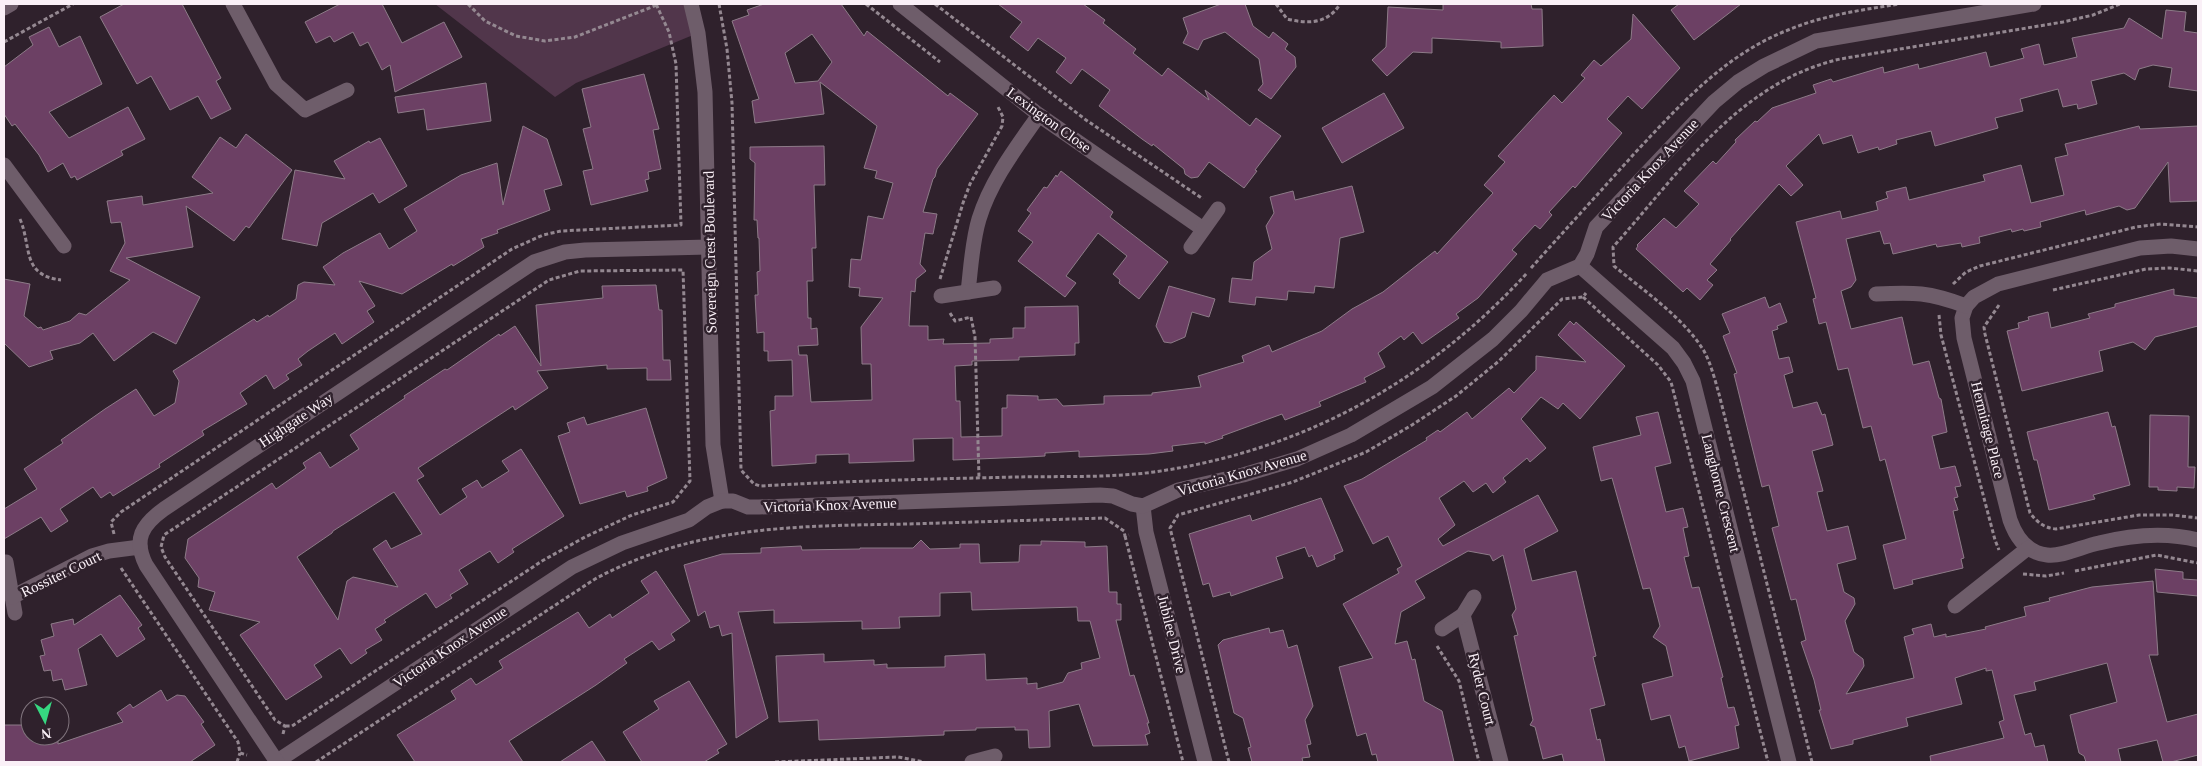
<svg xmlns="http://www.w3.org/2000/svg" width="2202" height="766" viewBox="0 0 2202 766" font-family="Georgia,serif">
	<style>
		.green { fill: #51364b }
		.building { fill: #6c4064; stroke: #8d7b88; fill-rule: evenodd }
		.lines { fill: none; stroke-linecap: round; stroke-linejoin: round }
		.path { stroke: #948891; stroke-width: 3; stroke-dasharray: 4 2.5; stroke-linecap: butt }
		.minor { stroke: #6e5d6a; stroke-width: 15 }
		.labels { text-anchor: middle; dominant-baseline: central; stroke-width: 5; stroke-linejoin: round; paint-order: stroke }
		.street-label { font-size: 15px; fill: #faf0f7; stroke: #2f212c }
	</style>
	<rect width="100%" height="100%" fill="#2f212c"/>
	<path class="green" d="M435 4H691L698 33 576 83 555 97Z"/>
	<g class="building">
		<path d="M124 4H182L221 78 216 81 231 109 211 119 198 96 170 110 151 76 137 84 100 17Z"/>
		<path d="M340 4H382L402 43 444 22 462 57 395 92 390 65 382 70 368 42 360 46 353 32 334 42 330 36 316 43 305 22Z"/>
		<path d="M764 4H841L864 36 867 31 948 96 950 93 978 114 937 169 935 177 933 179 923 212 937 214 933 234 925 233 920 264 926 271 916 279 915 292 911 291 909 326H928V340L944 339 943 344 990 343V339L1013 338V328H1025V307L1078 306 1079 343H1075V355L1019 357V360L972 361V365L955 366 956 401H960L961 437 1002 436V408H1007V395L1038 396V400L1057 399 1063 406 1104 404V396L1152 395V393L1201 387 1198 376 1244 362 1242 356 1269 345 1272 352 1322 331 1352 309 1383 292 1435 251 1437 254 1493 193 1484 185 1505 162 1498 156 1554 95 1562 103 1585 78 1581 75 1594 60 1601 66 1631 39 1633 14 1680 68 1642 109 1628 96 1607 119 1622 133 1575 188 1573 186 1549 212 1552 215 1540 229 1535 225 1512 250 1517 254 1478 298 1456 314 1459 318 1422 344 1413 332 1404 340 1401 336 1378 353 1385 367 1364 378 1366 382 1319 402 1321 406 1285 420 1282 414 1222 436 1223 438 1205 444V442L1172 446 1173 451 1149 454 1079 457V451L1045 453V456L1027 457 953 460V438L913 439 914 461 849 463V454L816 455V463L772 466 770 411 775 410V396H793L792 360 768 361V351H764V332L757 333 755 295H758L757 272 760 271 759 238H758L757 220H754L755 163 750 159V147L824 146 825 185H814L816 248H812L813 281H807L808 318H811V329L817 328 818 345 798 346 799 355H807L811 402 872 400 871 364H862L861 327 883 298 859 296 860 288 849 287 851 259 861 260 868 216 883 219 893 183 875 178 877 171 864 168 877 126 820 82 824 114 755 123 752 101 759 99 732 21 749 15 747 10ZM812 34 832 62 818 81 795 83 785 53Z"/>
		<path d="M998 4H1083L1105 20 1103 23 1136 49 1133 53 1162 76 1168 68 1209 100 1205 90 1250 126 1256 118 1281 136 1255 170 1257 171 1244 188 1209 162 1198 177 1191 178 1185 174 1184 169 1153 144 1152 146 1142 139 1099 106 1110 90 1082 69 1071 84 1056 72 1066 58 1038 38 1028 51 1010 37 1022 22Z"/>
		<path d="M1221 4H1245L1253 26 1269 38 1273 32 1288 44 1285 49 1295 57 1296 67 1271 99 1258 90 1263 84 1259 59 1225 32 1203 40 1198 50 1183 43 1188 33 1183 18Z"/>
		<path d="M1443 4H1531L1532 9H1542L1543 46 1501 48V42L1432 38V53L1413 52 1387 76 1372 60 1386 47 1388 7 1443 10Z"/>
		<path d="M1679 4H1741L1694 40 1671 10Z"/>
		<path d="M2166 10 2186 12 2184 31 2198 33V91L2169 87 2172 68 2153 65 2139 69 2135 80 2124 73 2091 81 2097 104 2078 109 2077 104 2063 107 2058 89 2020 99 2023 111 1995 118 1998 128 1935 146 1931 131 1896 140 1897 144 1879 150 1878 147 1858 153 1852 135 1823 144 1819 134 1786 166 1803 185 1791 196 1779 184 1730 239 1731 240 1710 264 1717 270 1707 280 1713 285 1700 300 1687 288 1683 292 1636 249 1638 246 1637 245 1664 218 1676 228 1699 204 1684 191 1713 161 1716 164 1736 142 1735 140 1755 121 1757 122 1772 108 1816 93 1813 85 1831 79 1833 82 1883 67 1884 73 1918 64 1919 69 1986 52 1990 67 2024 58 2021 49 2039 44 2044 65 2077 57 2072 38 2124 28 2129 18 2162 39Z"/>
		<path d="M49 27 59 47 80 36 102 84 49 112 69 138 128 107 145 139 121 151 123 155 77 180 75 176 71 178 63 163 48 172 39 155 15 124 12 126 4 114V67L33 45 29 37Z"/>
		<path d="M644 74 659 129 653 130 661 169 648 172 649 179 645 180 648 191 591 205 583 171 593 169 583 129 591 127 582 89Z"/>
		<path d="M486 83 491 121 427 130 424 109 398 113 395 97Z"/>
		<path d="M1384 93 1404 128 1342 163 1322 128Z"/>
		<path d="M523 126 547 139 562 185 544 190 550 210 497 230 498 233 481 239 484 247 453 266 452 264 402 294 359 281 375 306 367 311 374 322 342 344 335 333 308 351 298 359 302 365 286 375 289 379 274 389 266 375 240 393 247 404 202 431 204 435 159 464 160 467 113 496 110 492 101 498 93 487 60 509 68 521 51 532 41 517 4 539V509L37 489 24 469 63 443 61 440 105 409 136 389 154 416 175 403 179 381 173 371 254 319 257 322 268 315 269 317 296 299 298 285 304 282 335 285 323 267 343 253 380 233 389 249 417 231 404 209 461 175 497 163 503 205Z"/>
		<path d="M2139 126 2140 129 2198 126V201L2170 202 2168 162 2135 208 2127 210 2119 206 2086 215 2085 210 2040 222 2041 227 2024 231 2023 229 2012 232 2011 229 1979 237 1980 243 1962 247 1961 243 1937 247 1936 244 1893 254 1890 243 1884 244 1880 231 1846 239 1856 280 1851 287 1841 291 1851 329 1902 317 1913 365 1929 361 1939 398 1941 399 1947 432 1932 436 1940 469 1955 466 1961 486 1955 487 1958 497 1954 498 1958 510 1953 511 1964 558 1961 559 1963 568 1912 580 1913 584 1894 589 1883 545 1906 539 1885 459 1880 461 1871 426 1863 428 1848 368 1838 370 1826 322 1819 324 1813 299 1816 298 1796 222 1840 211 1842 219 1878 210 1876 202 1888 198 1886 192 1906 187 1909 200 1985 181 1983 175 2021 165 2031 203 2064 195 2055 158 2068 155 2065 144Z"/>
		<path d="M246 134 292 170 249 228 246 226 234 241 186 206 193 247 126 258 200 297 176 344 153 332 114 361 93 333 80 343 50 351 53 359 29 367 4 343V279L30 284 24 316 38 328 41 327 43 330 70 321 79 313 86 315 130 280 110 271 125 243 121 222 111 223 107 201 142 196 143 205 213 193 192 177 220 137 236 148Z"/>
		<path d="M380 138 407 186 379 203 373 193 322 223 317 246 282 239 295 170 345 179 334 161 369 141 370 143Z"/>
		<path d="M1061 171 1113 212 1110 217 1168 262 1139 299 1119 283 1120 280 1113 274 1127 256 1098 233 1066 276 1076 283 1065 297 1018 261 1033 242 1018 231 1031 213 1027 210 1044 187 1047 188 1056 175 1057 177Z"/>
		<path d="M1352 186 1364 232 1340 238 1334 288 1315 286 1314 293 1288 291 1287 300 1256 297 1255 305 1229 302 1232 278 1252 280 1254 262 1272 249 1266 226 1274 213 1270 197 1293 191 1295 200Z"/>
		<path d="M656 285 659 310H662L663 360H670L671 380H647V368L607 369V365L537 371 548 388 515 410 513 406 418 468 424 476 417 480 440 515 467 497 462 489 477 480 482 488 509 471 502 461 521 449 564 516 512 549 514 552 498 563 490 551 459 570 468 584 450 595 452 598 436 608 426 593 384 620 386 622 375 629 382 640 365 650 367 653 351 664 340 648 314 665 322 677 286 700 240 635 260 622 209 610 215 592 198 587 199 578 185 558 188 539 272 483 276 489 306 468 303 463 320 452 330 468 359 449 350 435 405 398 404 396 445 369 447 370 499 334 500 336 515 326 541 366 536 305 603 298 602 286ZM394 492 422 534 391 549 386 540 373 549 398 587 353 577 347 581 338 620 297 557 332 533 333 531Z"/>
		<path d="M1169 286 1215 299 1209 317 1192 312 1185 337 1171 343 1164 342 1156 326Z"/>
		<path d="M2174 289V295L2198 298V326L2155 337 2145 350 2133 342 2099 351 2103 371 2022 391 2007 331 2019 328 2018 323 2029 320 2028 317 2048 312 2051 328 2090 318 2088 314 2115 307V304Z"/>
		<path d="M1765 297 1769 308 1780 303 1787 322 1777 326 1778 329 1772 331 1779 359 1789 357 1793 372 1784 375 1793 408 1817 402 1822 415 1825 414 1833 445 1812 451 1823 491 1817 492 1827 531 1848 526 1856 559 1837 564 1844 592 1854 598 1855 604 1845 621 1854 652 1863 659 1864 666 1846 694 1914 678 1904 637 1914 634 1912 629 1931 624 1934 637 1946 634V637L1986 629 1985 627 2026 616 2024 607 2050 601 2049 598 2092 587 2153 581 2158 655H2149L2167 722 2198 714V755L2171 762H2163L2157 740 2118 749 2121 762H2086L2084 756 2079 753 2070 715 2117 702 2107 663 2034 682 2036 690 2014 695 2025 735 2031 733 2035 747 2044 745 2048 762H1931L1930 756 2004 738 1999 722 2004 720 1992 670 1986 671V668L1955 678 1962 704 1906 718 1908 726 1853 740V744L1831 749 1819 710H1821L1814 680 1801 642 1806 640 1796 599 1791 600 1772 528 1779 526 1769 485 1762 487 1734 374 1737 373 1723 336 1730 333 1722 314Z"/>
		<path d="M1570 321 1574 325 1576 322 1625 366 1580 419 1563 403 1558 409 1541 397 1521 419 1546 448 1530 462 1527 458 1503 478 1506 482 1493 493 1486 483 1473 492 1464 481 1439 498 1455 525 1438 539 1443 546 1538 495 1558 531 1524 549 1532 581 1576 571 1596 656 1593 657 1605 705 1590 709 1597 740 1600 739 1605 762H1564L1562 754 1543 759 1535 727 1530 725 1533 720 1514 636 1518 635 1512 615 1516 609 1503 555 1493 561 1490 555 1468 551 1415 581 1425 598 1401 612 1395 644 1407 641 1412 660 1415 659 1424 701 1442 711 1454 762H1378L1376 754 1372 755 1366 733 1357 736 1339 667 1373 658 1343 604 1399 573 1397 569 1402 566 1388 536 1373 544 1344 486 1362 479 1427 440 1426 438 1438 430 1440 432 1467 412 1472 419 1509 388 1514 393 1536 370V356L1586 362 1558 335Z"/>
		<path d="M646 408 667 478 647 487 648 491 627 497 625 491 580 504 558 436 570 432 567 423 584 417 587 425Z"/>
		<path d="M1658 412 1671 463 1655 467 1666 512 1683 508 1688 527 1683 528 1689 556 1684 557 1692 588 1699 587 1723 677 1721 678 1728 708 1734 707 1739 725 1735 726 1739 748 1689 761 1685 746 1679 748 1670 715 1651 720 1642 684 1673 676 1666 646 1653 637 1660 626 1650 588 1643 589 1612 478 1601 481 1593 447 1641 435 1636 417Z"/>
		<path d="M2108 412 2112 427 2115 426 2130 485 2093 495 2095 499 2049 510 2037 460H2034L2027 432Z"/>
		<path d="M2150 415 2189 416 2188 467H2195L2194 488 2177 487V491L2158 490V487H2149Z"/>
		<path d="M1321 498 1343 551 1334 555 1335 559 1317 567 1312 555 1309 557 1305 547 1276 557 1283 578 1231 596 1230 592 1213 597 1209 583 1203 585 1189 534 1250 515 1252 521Z"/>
		<path d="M921 540 930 549 960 548V544H979L980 563 1019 562 1020 545H1041V541L1085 542V547L1107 546 1109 592H1117V604H1121V620H1116L1130 676 1134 675 1149 723H1147L1150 733 1145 735 1148 745 1093 746 1079 704 1049 711 1050 747 1029 748 1028 730H1015V727L976 728V730L944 731V735L819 740 818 720 779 722 776 656 824 654V662L874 660V665L887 664V668L945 667V656L985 654 986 680 1027 678V684L1037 683V689L1063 682 1068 673 1082 669 1081 663 1100 658 1090 621H1078L1077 607 972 610 971 592 940 593V616L899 617 900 628 862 629V621L774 623V610L738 612 768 718 736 738 732 633 722 636 719 625 710 628 705 611 698 616 684 565 722 554 761 553V548L801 546 802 550 860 549V548H913Z"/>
		<path d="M2155 569 2183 572V579L2198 580V596L2157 592Z"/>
		<path d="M656 571 690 621 671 634 675 640 659 650 652 641 624 659 627 663 596 685 509 741 523 762H415L397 735 456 699 451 691 471 678 476 685 503 668 499 661 578 612 589 628 610 614 612 618 649 593 641 581Z"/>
		<path d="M120 595 142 625 138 628 145 639 117 657 101 634 78 649 87 685 65 690 62 679 53 681 51 670 44 671 40 656 45 655 41 640 54 636 51 624 73 619 74 625Z"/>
		<path d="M1269 628 1270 633 1283 630 1288 648 1297 645 1313 706 1305 720 1311 744 1307 745 1310 757 1302 758 1303 762H1252L1248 748 1251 747 1243 718 1234 713 1218 645 1223 640Z"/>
		<path d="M689 681 727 744 717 750 719 753 704 762H642L623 732 659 709 654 701Z"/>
		<path d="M161 690 167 701 177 695 185 696 204 722 201 724 215 745 190 762H4V725H30V736L58 737V744L123 722 117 713 130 704 133 708Z"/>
		<path d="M592 741 606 762H560Z"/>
	</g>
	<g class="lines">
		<g class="path">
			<path d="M468 4 485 21 516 36 545 41 575 37 657 5"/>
			<path d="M719 4 727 49 732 103 741 470 754 484 760 486C845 481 931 479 1017 477 1062 476 1109 478 1154 472 1302 451 1427 382 1527 273"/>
			<path d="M866 4 940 62"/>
			<path d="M935 4 1086 120 1203 199"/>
			<path d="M1276 4 1287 19C1308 24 1328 24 1340 4"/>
			<path d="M4 42 73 4"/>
			<path d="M20 219C32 247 21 275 61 280"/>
			<path d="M1531 268C1565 230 1599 193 1633 155 1679 106 1724 55 1788 30 1824 15 1862 10 1899 4"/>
			<path d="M940 279 963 203 970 184 1002 126 1003 117 998 107"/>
			<path d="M1953 284 1966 272 1980 266 2136 227 2161 224 2198 227"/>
			<path d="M2053 290 2146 269 2170 268 2198 271"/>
			<path d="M1583 297 1658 365 1671 382 1768 762"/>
			<path d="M1999 305 1984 327 1985 334 2030 513C2037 522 2044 528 2056 529L2139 515H2172L2198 518"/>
			<path d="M950 313 955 321 971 317 975 337 979 478"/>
			<path d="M1939 315 1941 335 1995 540 1999 550"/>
			<path d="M114 534 111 522 121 512 512 249 543 235 561 231 681 225 676 64 669 32 656 4"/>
			<path d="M1125 536 1183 762"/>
			<path d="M121 568 238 742 240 753 247 755"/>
			<path d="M2075 571 2157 555 2198 563"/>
			<path d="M2023 574 2046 576 2064 573"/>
			<path d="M1437 646 1459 681 1479 762"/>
			<path d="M283 734 285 726 275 720 165 557 161 547 164 535 549 280 580 271 683 270 690 481 673 502 632 515 585 537 542 561 292 726H285"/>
			<path d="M237 762 240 753"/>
			<path d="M316 762 595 579C695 525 799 526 908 524 974 522 1039 520 1105 518L1124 531 1125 536 1129 535"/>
			<path d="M775 762 898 757 924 762"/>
			<path d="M1229 762 1170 528 1178 515 1293 482 1366 452 1412 425 1456 396 1499 361 1562 299 1583 297 1586 293"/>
			<path d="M1812 762 1719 394C1715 380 1711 364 1704 351 1684 318 1643 290 1614 266L1613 247C1679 174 1737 83 1840 59L2063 22 2093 15 2120 4"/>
		</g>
		<g class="minor">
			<path d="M233 4 276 84 305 110 347 90"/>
			<path d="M691 4 698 33 705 92 713 445 722 501"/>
			<path d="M900 4 1039 115 1203 229"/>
			<path d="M4 8 11 4"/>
			<path d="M4 165 64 246"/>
			<path d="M1191 247 1218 209"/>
			<path d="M2198 249 2171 246 2140 248 1998 284 1974 297 1966 306 1962 318 1964 338 2010 520C2016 537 2027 553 2047 555 2063 557 2083 546 2099 543 2131 535 2166 532 2198 540"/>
			<path d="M1580 266 1673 348 1684 363 1693 381 1789 762"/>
			<path d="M968 292C971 267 972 242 979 219 991 180 1016 148 1039 115"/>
			<path d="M1876 294C1914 292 1929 292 1966 306"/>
			<path d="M941 296 994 288"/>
			<path d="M1143 506 1146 532 1205 762"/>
			<path d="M6 562 15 613"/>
			<path d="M12 597 92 556 109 551 140 547"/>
			<path d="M1955 606 2028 548"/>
			<path d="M1463 615 1501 762"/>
			<path d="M1442 629 1463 615 1474 597"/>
			<path d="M276 762 572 567 622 543 689 520 707 507 722 501H733L748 507H759L1100 495 1113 496 1132 504 1143 506 1178 490 1243 475 1297 459 1351 435 1432 387 1493 339 1521 311 1547 280 1580 266 1587 254 1596 227 1714 102 1738 82 1764 66 1816 41 2034 4"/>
			<path d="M277 762 146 565C133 539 142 525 164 509L534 262 565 252 585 250 709 247"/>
			<path d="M972 762 995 756"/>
		</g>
	</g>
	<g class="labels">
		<g class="street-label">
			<text transform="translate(1049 120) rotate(36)">Lexington Close</text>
			<text transform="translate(1650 170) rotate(-47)">Victoria Knox Avenue</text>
			<text transform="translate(710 252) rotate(-91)">Sovereign Crest Boulevard</text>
			<text transform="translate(296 420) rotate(-34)">Highgate Way</text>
			<text transform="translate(1988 430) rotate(76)">Hermitage Place</text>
			<text transform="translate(1242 473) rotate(-16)">Victoria Knox Avenue</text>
			<text transform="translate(1721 493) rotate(76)">Langhorne Crescent</text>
			<text transform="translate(830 505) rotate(-2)">Victoria Knox Avenue</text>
			<text transform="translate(61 574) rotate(-26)">Rossiter Court</text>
			<text transform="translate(1172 634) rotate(76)">Jubilee Drive</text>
			<text transform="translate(450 647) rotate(-34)">Victoria Knox Avenue</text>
			<text transform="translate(1482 689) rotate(76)">Ryder Court</text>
		</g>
	</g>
	<rect width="2202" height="766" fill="none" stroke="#faf0f7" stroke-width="10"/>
	<g transform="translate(45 721) rotate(174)"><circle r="24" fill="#2f212c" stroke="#80747d"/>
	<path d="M0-4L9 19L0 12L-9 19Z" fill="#36d881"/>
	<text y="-8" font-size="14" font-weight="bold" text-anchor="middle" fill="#faf0f7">N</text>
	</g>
</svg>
